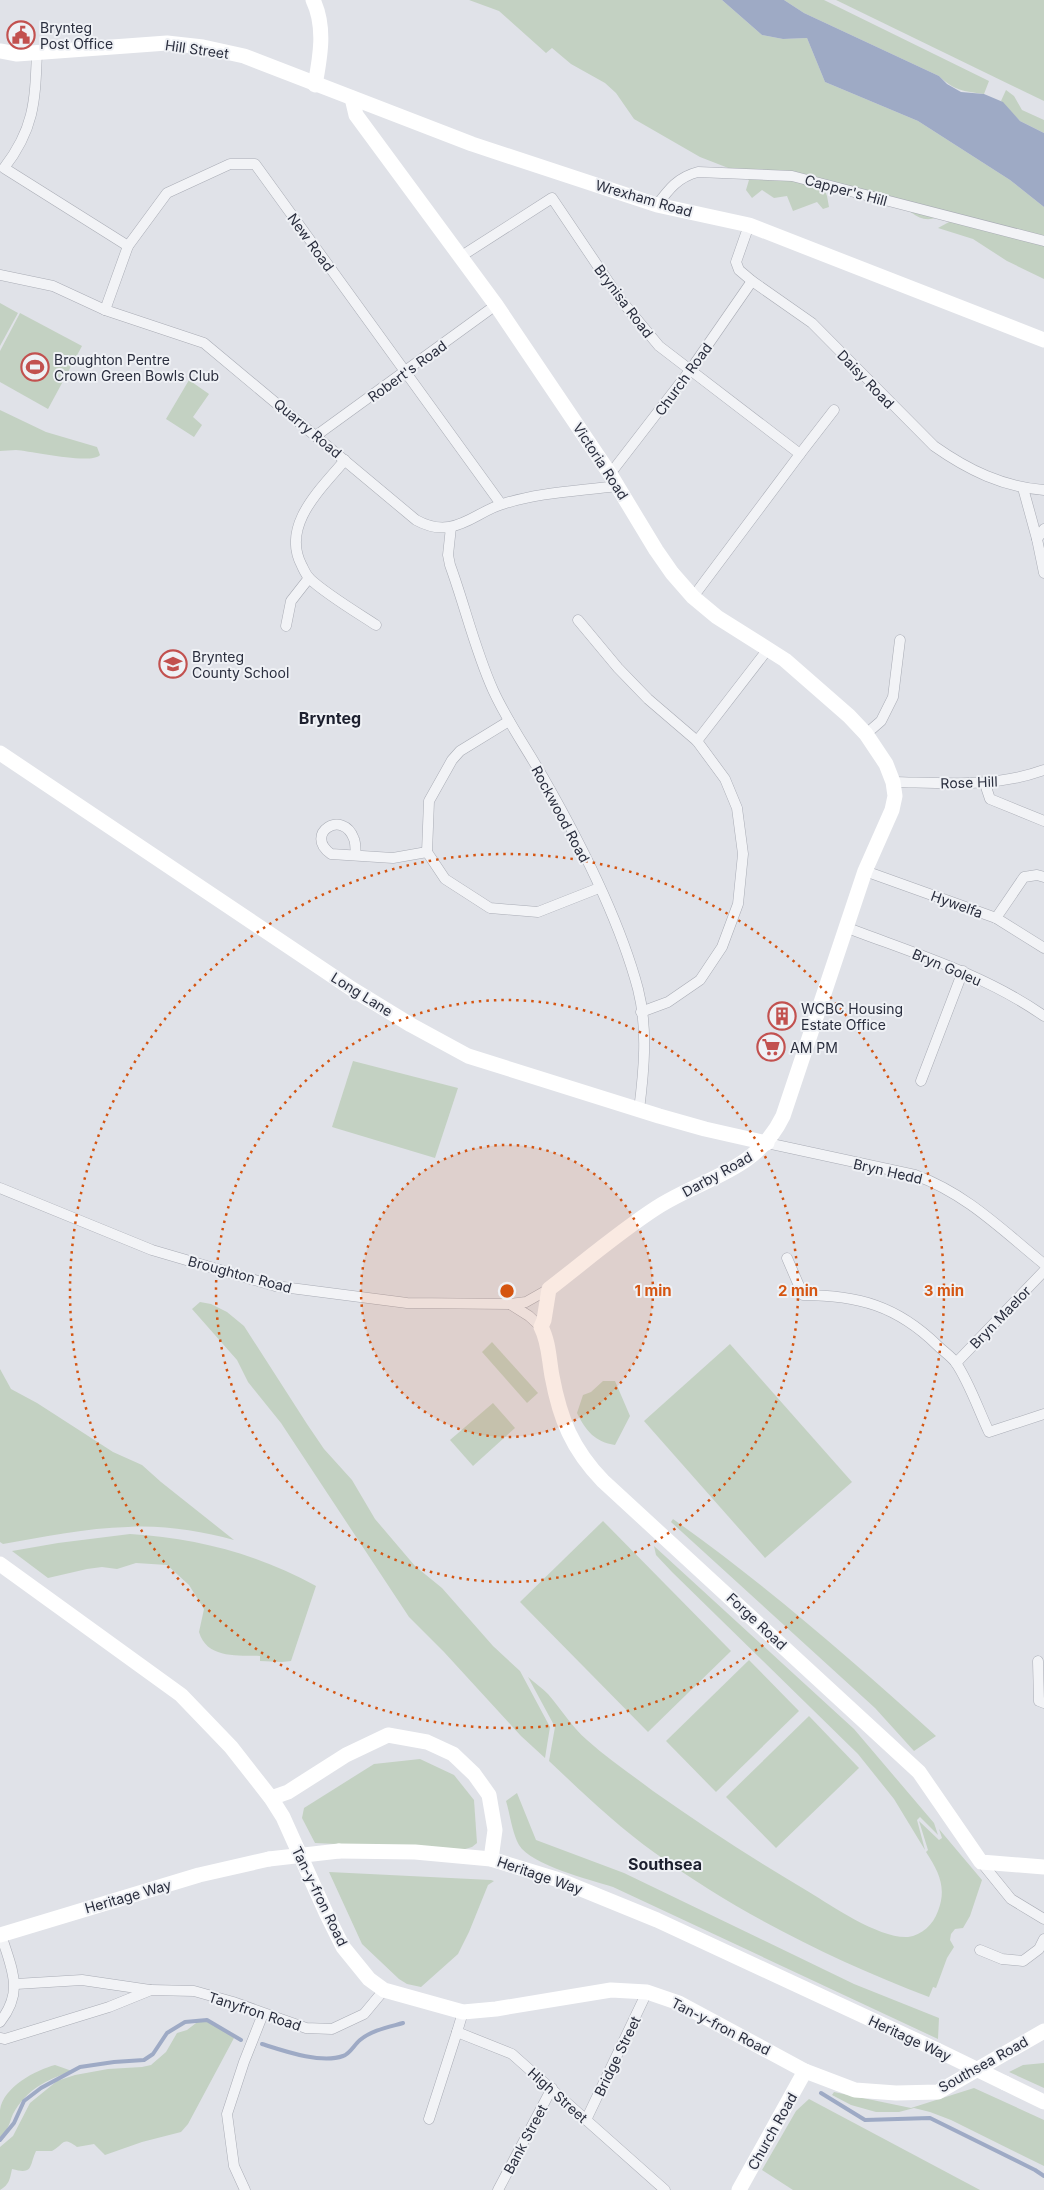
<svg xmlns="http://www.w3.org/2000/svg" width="1044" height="2190" viewBox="0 0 1044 2190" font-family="Inter,sans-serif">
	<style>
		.green { fill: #c3d1c2 }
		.water { fill: #9eaac5 }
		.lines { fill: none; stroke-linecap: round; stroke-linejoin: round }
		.stream { stroke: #9eaac5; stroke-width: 4 }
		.street-casing { stroke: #a9acb5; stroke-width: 11 }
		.street { stroke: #f2f3f6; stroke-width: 10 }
		.secondary { stroke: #fff; stroke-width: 15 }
		.secondary-bridge { stroke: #fff; stroke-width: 15 }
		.ring { fill: none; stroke: #d55511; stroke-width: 2.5; stroke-dasharray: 2.5 5 }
		.labels { text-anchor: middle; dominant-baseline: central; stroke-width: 4; stroke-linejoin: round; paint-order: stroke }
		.poi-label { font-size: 14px; fill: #2a2e3e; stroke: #eff1f5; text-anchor: start }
		.street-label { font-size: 14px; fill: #2a2e3e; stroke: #eff1f5 }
		.quarter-label { font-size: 16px; font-weight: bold; fill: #1c1f2e; stroke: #eff1f5 }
		.centre { fill: #d55511; stroke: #eff1f5; stroke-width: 2.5 }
		.ring-label { font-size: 15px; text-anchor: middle; font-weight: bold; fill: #d55511; stroke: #eff1f5; stroke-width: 4; stroke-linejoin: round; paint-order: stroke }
	</style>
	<rect width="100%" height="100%" fill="#e0e2e8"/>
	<g class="green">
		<path d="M469 0H722L762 35 783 39 807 38 825 82 918 121 1010 180 1044 207V279L1007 261 973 239 938 228 949 222 950 215 947 213C922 227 914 215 895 198L884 206 832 181 821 180 827 196 829 207 823 209 817 202 793 211 787 196 774 198 762 190 752 198 746 190 749 180 736 171 700 157 634 119 616 93 605 83 571 64 552 48 546 53 499 11Z"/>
		<path d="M784 0H824L989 81 984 94C963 91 955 91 939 76L804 13Z"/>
		<path d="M836 0H1044V101Z"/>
		<path d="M1006 90 1014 96 1022 110 1044 120V133L1020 121 1001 101Z"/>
		<path d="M0 303 18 313 0 346Z"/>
		<path d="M20 313 82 346 48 409 0 382V351Z"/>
		<path d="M189 380 209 394 193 417 202 425 194 437 166 419Z"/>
		<path d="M0 410 46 432 97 447 100 455C91 465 31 451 16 450 11 450 5 451 0 451Z"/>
		<path d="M353 1061 458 1088 435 1158 332 1127Z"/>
		<path d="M200 1302 211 1304 227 1312 244 1326 307 1424 324 1449 352 1480 375 1519 415 1566 442 1588 493 1646 520 1671 550 1727 545 1758 521 1736 444 1652 409 1617 281 1423 248 1382 237 1360 192 1309Z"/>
		<path d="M492 1342 538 1393 527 1403 482 1352Z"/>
		<path d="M730 1344 852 1482 765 1558 644 1421Z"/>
		<path d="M0 1369 11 1389 37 1403 113 1452 142 1465 161 1482 234 1540C200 1531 164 1525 128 1527 86 1528 44 1537 3 1544L0 1542Z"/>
		<path d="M603 1381H615L630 1416 615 1445C595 1442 586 1431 577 1413L583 1395 591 1392Z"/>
		<path d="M493 1403 515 1428 473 1466 450 1440Z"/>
		<path d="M673 1519C766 1585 852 1660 936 1736L914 1751 875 1708 671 1522Z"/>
		<path d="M603 1521 731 1651 648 1732 520 1602Z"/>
		<path d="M130 1534C196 1538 258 1554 316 1586L291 1661 282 1662 260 1661V1656C237 1655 207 1659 199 1632L204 1609 189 1585 167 1565 136 1563 117 1569 102 1567 87 1569 48 1578 12 1551 58 1543Z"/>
		<path d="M654 1546 854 1729 934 1823 938 1835 920 1817 917 1820 925 1850 894 1799 858 1754 672 1572 656 1555Z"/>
		<path d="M749 1660 799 1711 716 1792 666 1741Z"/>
		<path d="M528 1677C534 1682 542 1688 548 1694 561 1709 572 1727 587 1740 608 1759 631 1774 653 1791 704 1827 755 1860 809 1892 832 1906 880 1939 908 1937 922 1935 933 1925 938 1911 947 1888 939 1872 926 1852L928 1850 919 1821 939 1840 942 1838 939 1829 982 1880 970 1916 963 1928 955 1929 951 1934 950 1940 954 1947 947 1958 936 1988 933 1987 929 1997C833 1960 739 1914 655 1853 617 1826 583 1793 549 1761L555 1727Z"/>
		<path d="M809 1716 859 1768 776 1848 726 1797Z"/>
		<path d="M420 1759 454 1775 474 1800 477 1843 472 1847 462 1850 315 1843 302 1818 304 1808 374 1764Z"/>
		<path d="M517 1793 536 1840 624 1873 854 1984 939 2018 938 2039 613 1887C591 1880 531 1865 519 1845 512 1832 510 1814 506 1801Z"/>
		<path d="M329 1872 491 1880 494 1881 488 1885 469 1932 458 1954 421 1987 407 1984 399 1979 362 1944Z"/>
		<path d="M200 2020 211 2022 234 2038 188 2124 181 2132 142 2142 105 2155 94 2144 77 2147C62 2136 65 2144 52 2151H36C29 2166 34 2175 12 2169 10 2179 9 2185 0 2190V2147L13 2136 30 2103 57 2081 75 2075 108 2069 142 2067 151 2065 166 2052 177 2033 187 2030Z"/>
		<path d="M1044 2063V2088L1009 2072 1023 2065Z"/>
		<path d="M55 2065 72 2071C46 2080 27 2089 13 2114 9 2123 9 2130 0 2137 0 2128 0 2119 0 2110 3 2087 36 2070 55 2065Z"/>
		<path d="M974 2088 1044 2120V2166L951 2120 930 2112 914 2108 899 2112H876L851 2105 832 2095 834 2092 911 2108Z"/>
		<path d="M809 2099 980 2190H793L762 2170 796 2111Z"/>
	</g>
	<path class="water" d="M722 0H784L804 13 939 76 947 84 961 92 984 94 1003 102 1020 121 1044 133V207L1010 180 918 121 825 82 807 38 783 39 762 35Z"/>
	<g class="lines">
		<g class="stream">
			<path d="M262 2044C284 2051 321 2064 343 2056 350 2054 354 2045 360 2040 372 2030 389 2027 403 2023"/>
			<path d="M821 2093 865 2120 930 2118 1035 2170 1044 2176"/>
			<path d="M0 2140 14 2123 24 2101 41 2088 80 2067 114 2062 144 2060 153 2054 167 2033 185 2022 207 2020 241 2040"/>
		</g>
		<g class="street-casing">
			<g id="street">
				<path d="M37 52C35 100 35 128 4 168L128 246"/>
				<path d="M657 205C669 189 678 177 698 172L792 176 1044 241"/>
				<path d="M749 225 736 262 739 270 752 281 812 323 934 446C968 470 1003 487 1044 490"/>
				<path d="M460 257 552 198 620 299 659 346 800 454 693 597"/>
				<path d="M0 275 53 286 105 310 204 343 416 520C427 526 437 529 449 527 469 524 484 509 503 504 539 492 580 491 617 486"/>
				<path d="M105 310 128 246 167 193 230 164H255L501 504"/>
				<path d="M317 435 496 305"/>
				<path d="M800 454 834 410"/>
				<path d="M345 460C322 488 280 525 302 566 304 570 306 575 310 579 326 594 356 612 376 625"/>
				<path d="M610 474 691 369 752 281"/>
				<path d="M1023 488 1037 539"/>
				<path d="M451 527 448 555 450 565C465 606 475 650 493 690 507 721 527 749 544 779 580 842 619 918 638 989 648 1028 644 1071 639 1110"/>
				<path d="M1044 529 1037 539 1044 573"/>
				<path d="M578 620 618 668 648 699 697 741 725 779 737 808 743 854 738 904 722 947 700 980 668 1002 641 1012"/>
				<path d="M286 626 291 601 309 578"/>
				<path d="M509 721 460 751 452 760 429 801 427 852 445 879 490 908 538 912 599 888"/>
				<path d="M866 734 881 721 893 697 900 640"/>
				<path d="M697 741 768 649"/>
				<path d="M893 782C944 783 995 788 1044 770"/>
				<path d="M985 784 990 799 1044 821"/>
				<path d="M356 855C355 850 356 844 354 839 343 808 303 834 331 854L393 858 427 852"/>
				<path d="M865 871 996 918 1044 948"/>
				<path d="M996 918 1024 877 1037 875 1044 877"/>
				<path d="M845 927C913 953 984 974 1044 1016"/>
				<path d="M921 1081 963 971"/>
				<path d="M767 1143 915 1175C967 1194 1002 1230 1044 1264"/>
				<path d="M0 1188 152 1250 275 1286 407 1303 510 1304 526 1302 549 1289"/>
				<path d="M787 1258 803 1295C858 1295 897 1306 937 1345 943 1351 952 1357 956 1363 969 1382 979 1411 989 1432L1044 1414"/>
				<path d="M510 1304 529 1316 541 1327"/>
				<path d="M956 1363 1044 1271"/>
				<path d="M1038 1661 1039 1701 1044 1703"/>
				<path d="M981 1862 1011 1899 1044 1919"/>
				<path d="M980 1950 1002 1959 1023 1961 1039 1949 1044 1939"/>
				<path d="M16 1984 82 1980 150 1990"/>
				<path d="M463 2012 457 2032 512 2054 665 2190"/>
				<path d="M0 2022C25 1990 11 1969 1 1934"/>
				<path d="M0 2038 5 2039 109 2007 151 1990 194 1991 233 2002 306 2028 332 2029 364 2014 384 1990"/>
				<path d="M429 2119 457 2032"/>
				<path d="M586 2120 647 1992"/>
				<path d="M245 2190 234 2166 227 2114 244 2062 263 2014"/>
				<path d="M498 2190 552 2088"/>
			</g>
		</g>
		<use href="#street" class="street"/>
		<g class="secondary">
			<path d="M313 0C326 27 320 58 315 85"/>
			<path d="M0 51 17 54 167 43 203 47 244 56 472 144 657 205 749 225 1044 340"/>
			<path d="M352 98 356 115 496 305 610 474 656 550 672 573 693 597 717 617 785 660 849 716 866 734 886 764 893 782 895 796 892 810 865 871 783 1116C756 1172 704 1177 656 1208 619 1232 584 1262 549 1289L544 1320 541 1327C549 1342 549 1360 552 1376 560 1419 572 1449 603 1481L919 1772 981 1862 1044 1867"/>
			<path d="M0 753 352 989 411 1025 468 1056 659 1116 705 1129 767 1143"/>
			<path d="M0 1564 181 1695 231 1747 271 1798 283 1817 327 1915 343 1947 369 1979 384 1990 463 2012 496 2009 611 1990 647 1992 679 2003 805 2071 855 2090 896 2093 938 2092 1044 2031"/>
			<path d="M271 1798 288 1792 346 1755 388 1735 427 1742 453 1754 474 1774 489 1795 495 1830 491 1859"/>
			<path d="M339 1851 415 1852 491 1859 559 1880 657 1920 937 2050"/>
			<path d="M0 1935 199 1875 269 1859"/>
			<path d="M1005 2083 1044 2102"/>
			<path d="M739 2190 805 2071"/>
		</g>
		<g class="secondary-bridge">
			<path d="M269 1859 339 1851"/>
			<path d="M937 2050 1005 2083"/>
		</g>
	</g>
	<circle cx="507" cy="1291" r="146" fill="#d55511" fill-opacity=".12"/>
	<g class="ring">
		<circle cx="507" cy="1291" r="146"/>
		<circle cx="507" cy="1291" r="291"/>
		<circle cx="507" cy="1291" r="437"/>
	</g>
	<defs>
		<g id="civic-ring" transform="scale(1.4375)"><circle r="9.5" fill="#eff1f5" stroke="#c2514f" stroke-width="1.5"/><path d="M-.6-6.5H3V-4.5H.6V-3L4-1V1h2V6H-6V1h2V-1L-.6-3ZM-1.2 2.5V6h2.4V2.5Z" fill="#c2514f"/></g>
		<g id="stadium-ring" transform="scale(1.4375)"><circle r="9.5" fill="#eff1f5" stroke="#c2514f" stroke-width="1.5"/><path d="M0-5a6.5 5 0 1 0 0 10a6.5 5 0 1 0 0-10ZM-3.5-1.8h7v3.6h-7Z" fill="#c2514f"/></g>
		<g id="school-ring" transform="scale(1.4375)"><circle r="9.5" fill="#eff1f5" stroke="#c2514f" stroke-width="1.5"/><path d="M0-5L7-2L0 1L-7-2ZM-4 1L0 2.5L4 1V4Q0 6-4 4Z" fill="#c2514f"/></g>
		<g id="building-ring" transform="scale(1.4375)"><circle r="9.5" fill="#eff1f5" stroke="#c2514f" stroke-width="1.5"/><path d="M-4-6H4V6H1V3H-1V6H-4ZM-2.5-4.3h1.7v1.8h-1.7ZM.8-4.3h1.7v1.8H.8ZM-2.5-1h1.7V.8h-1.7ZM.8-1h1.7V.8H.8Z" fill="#c2514f"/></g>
		<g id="supermarket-ring" transform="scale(1.4375)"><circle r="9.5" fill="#eff1f5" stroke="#c2514f" stroke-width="1.5"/><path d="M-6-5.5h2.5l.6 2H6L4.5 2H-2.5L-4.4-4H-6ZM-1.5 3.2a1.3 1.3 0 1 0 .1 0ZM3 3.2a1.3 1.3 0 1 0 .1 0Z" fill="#c2514f"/></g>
	</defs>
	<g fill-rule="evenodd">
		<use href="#civic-ring" x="21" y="35"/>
		<use href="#stadium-ring" x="35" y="367"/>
		<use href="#school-ring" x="173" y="664"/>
		<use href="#building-ring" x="782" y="1016"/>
		<use href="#supermarket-ring" x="771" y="1047"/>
	</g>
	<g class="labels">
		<g class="poi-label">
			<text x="40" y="27">Brynteg<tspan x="40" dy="16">Post Office</tspan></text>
			<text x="54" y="359">Broughton Pentre<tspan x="54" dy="16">Crown Green Bowls Club</tspan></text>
			<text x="192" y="656">Brynteg<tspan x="192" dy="16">County School</tspan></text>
			<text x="801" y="1008">WCBC Housing<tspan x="801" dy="16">Estate Office</tspan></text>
			<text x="790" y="1047">AM PM</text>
		</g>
		<g class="street-label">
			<text transform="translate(197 49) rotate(8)">Hill Street</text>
			<text transform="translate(846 190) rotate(15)">Capper's Hill</text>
			<text transform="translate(644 198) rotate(16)">Wrexham Road</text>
			<text transform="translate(311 242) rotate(54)">New Road</text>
			<text transform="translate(624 301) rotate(53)">Brynisa Road</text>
			<text transform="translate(407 371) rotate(-36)">Robert's Road</text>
			<text transform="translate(683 379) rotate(-54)">Church Road</text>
			<text transform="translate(866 379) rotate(46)">Daisy Road</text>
			<text transform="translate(308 428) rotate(40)">Quarry Road</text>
			<text transform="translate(601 461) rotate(57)">Victoria Road</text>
			<text transform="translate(969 782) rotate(-2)">Rose Hill</text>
			<text transform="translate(561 814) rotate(62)">Rockwood Road</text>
			<text transform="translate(957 904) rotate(20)">Hywelfa</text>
			<text transform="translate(947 967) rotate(23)">Bryn Goleu</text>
			<text transform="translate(362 994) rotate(32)">Long Lane</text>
			<text transform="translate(888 1171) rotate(13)">Bryn Hedd</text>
			<text transform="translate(717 1174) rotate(-29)">Darby Road</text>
			<text transform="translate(240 1274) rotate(15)">Broughton Road</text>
			<text transform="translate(1000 1317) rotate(-46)">Bryn Maelor</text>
			<text transform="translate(757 1621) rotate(43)">Forge Road</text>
			<text transform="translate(540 1875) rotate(19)">Heritage Way</text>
			<text transform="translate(128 1896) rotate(-16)">Heritage Way</text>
			<text transform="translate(320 1896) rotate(64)">Tan-y-fron Road</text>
			<text transform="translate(255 2011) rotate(18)">Tanyfron Road</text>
			<text transform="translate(721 2026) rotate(27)">Tan-y-fron Road</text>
			<text transform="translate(910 2038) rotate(25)">Heritage Way</text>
			<text transform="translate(617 2056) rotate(-64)">Bridge Street</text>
			<text transform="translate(983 2064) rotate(-29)">Southsea Road</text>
			<text transform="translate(558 2095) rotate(42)">High Street</text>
			<text transform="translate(772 2131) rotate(-61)">Church Road</text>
			<text transform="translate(525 2139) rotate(-62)">Bank Street</text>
		</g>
		<g class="quarter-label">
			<text x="330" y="718">Brynteg</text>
			<text x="665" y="1864">Southsea</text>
		</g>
	</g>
	<circle cx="507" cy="1291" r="8" class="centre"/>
	<g class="ring-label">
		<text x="653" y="1296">1 min</text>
		<text x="798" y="1296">2 min</text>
		<text x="944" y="1296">3 min</text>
	</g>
</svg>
